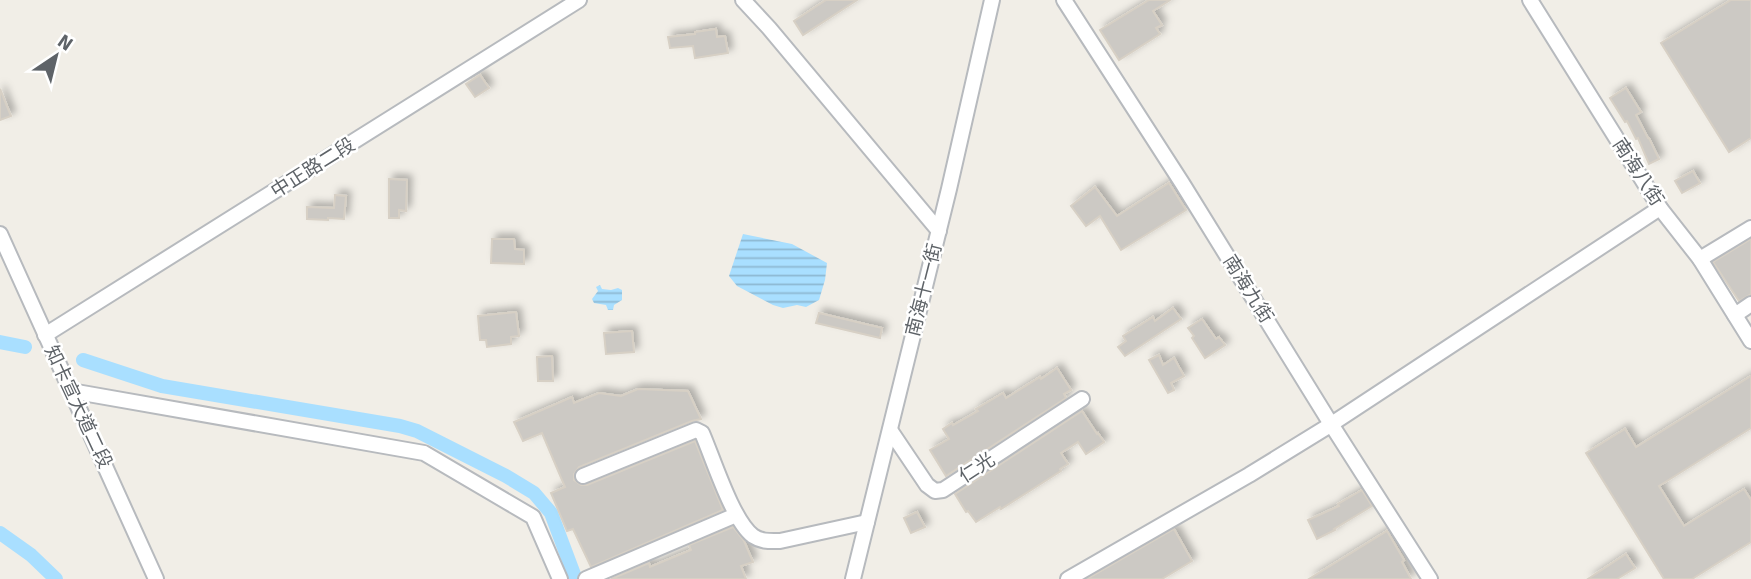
<svg xmlns="http://www.w3.org/2000/svg" width="1751" height="579" viewBox="0 0 1751 579" font-family="Signika,'Noto Sans TC',sans-serif">
	<style>
		.water { fill: url(#water-rules) }
		.lines { fill: none; stroke-linecap: round; stroke-linejoin: round }
		.canal { stroke: #a9dfff; stroke-width: 14 }
		.building { fill: #ccc9c4; stroke: #d7d0c5; stroke-width: 2; filter: url(#shadow) }
		.minor-casing { stroke: #b7babe; stroke-width: 18 }
		.minor { stroke: #fff; stroke-width: 14 }
		.labels { text-anchor: middle; dominant-baseline: central; stroke-width: 5; stroke-linejoin: round; paint-order: stroke }
		.street-label { font-size: 19px; fill: #5e6368; stroke: #fff }
	</style>
	<defs>
		<pattern id="water-rules" width="6" height="5" patternUnits="userSpaceOnUse" patternTransform="scale(1.75)"><rect width="6" height="5" fill="#a9dfff"/><path d="M0 2.5h6" fill="none" stroke="#8db8d2"/></pattern>
		<filter id="shadow"><feDropShadow dx="4.5" dy="-4.5" stdDeviation="3.5" flood-color="#0004"/></filter>
	</defs>
	<rect width="100%" height="100%" fill="#f1eee7"/>
	<g class="water">
		<path d="M743 234 792 244 827 263 825 280 819 300 806 307 797 305 783 308 773 305 737 286 729 276Z"/>
		<path d="M600 285 602 289 611 290 618 288 622 290V300L614 305 613 310H608L606 305 594 303 592 299 598 291 596 287Z"/>
	</g>
	<g class="lines">
		<g class="canal">
			<path d="M0 342 25 347"/>
			<path d="M83 360 162 386 400 426 417 431 506 476 534 493 551 513 575 577"/>
			<path d="M0 533 31 555 56 579"/>
		</g>
	</g>
	<g class="building">
		<path d="M826 0H857L803 35 794 21Z"/>
		<path d="M1149 0H1170L1153 11 1162 25 1156 28 1160 34 1119 60 1100 30Z"/>
		<path d="M1731 0H1751V138L1729 152 1661 43Z"/>
		<path d="M716 29 717 37 725 36 728 53 695 58 693 46 670 48 668 37 695 34V32Z"/>
		<path d="M480 75 489 88 475 97 466 84Z"/>
		<path d="M1626 88 1641 112 1636 115 1648 138H1649L1659 159 1649 164 1638 138 1636 139 1627 121 1625 122 1610 98Z"/>
		<path d="M0 89 11 116 0 120Z"/>
		<path d="M1693 171 1700 183 1682 193 1675 181Z"/>
		<path d="M389 179 407 180 406 211 399 210V218H389Z"/>
		<path d="M1169 183 1186 210 1121 250 1100 216 1086 226 1071 206 1095 187 1117 216Z"/>
		<path d="M335 195 346 196 344 219 328 218V220L307 219V207L334 208Z"/>
		<path d="M492 239H514L515 249 524 250V264L491 263Z"/>
		<path d="M1751 239V294L1739 301 1713 262Z"/>
		<path d="M1173 308 1181 319 1125 356 1118 347 1126 341 1123 336 1153 317 1155 321Z"/>
		<path d="M516 312 519 336 511 337V344L487 347 486 340H480L478 316Z"/>
		<path d="M819 313 882 328 880 338 816 323Z"/>
		<path d="M1202 319 1216 339 1219 337 1225 345 1205 358 1192 338 1194 336 1188 328Z"/>
		<path d="M632 331 634 352 606 354 604 333Z"/>
		<path d="M1159 355 1163 365 1174 358 1184 376 1171 383 1174 390 1168 393 1149 360Z"/>
		<path d="M552 356 553 381H538L537 357Z"/>
		<path d="M1057 368 1071 390 1064 394 1066 398 946 476 930 450 949 439 943 429 952 423 953 425 978 411 976 409 1003 393 1006 398 1040 377 1041 379Z"/>
		<path d="M1751 376V428L1659 486 1684 526 1744 489 1751 500V542L1692 579H1664L1586 453 1625 429 1636 447Z"/>
		<path d="M638 389 688 391 701 419 692 421 579 467 574 474V480L581 485H587L695 441 723 510 591 567 573 529 567 531 551 493 565 487 542 433 523 441 514 422 572 397 574 403 599 393 621 396Z"/>
		<path d="M1082 411 1097 434 1098 433 1104 442 1086 454 1078 442 1061 453 1068 464 1060 469 1061 471 1001 509 1000 507 976 522 968 511 966 512 955 494Z"/>
		<path d="M1362 490 1372 506 1334 529 1335 530 1317 539 1308 520 1339 506 1338 504Z"/>
		<path d="M917 512 925 527 911 533 904 518Z"/>
		<path d="M733 527 744 541 753 562 741 566 746 579H611L649 563 650 567 691 550 689 545Z"/>
		<path d="M1174 529 1192 561 1162 579H1087Z"/>
		<path d="M1387 531 1404 560 1402 562 1411 579H1309Z"/>
		<path d="M1626 554 1635 568 1617 579H1588Z"/>
	</g>
	<g class="lines">
		<g class="minor-casing">
			<g id="minor">
				<path d="M743 0 769 28 939 231"/>
				<path d="M1064 0 1182 183 1331 424 1430 579"/>
				<path d="M1530 0 1660 208 1700 259 1751 341"/>
				<path d="M0 234 156 579"/>
				<path d="M1700 259 1751 228"/>
				<path d="M1735 315 1751 304"/>
				<path d="M45 335 579 0"/>
				<path d="M71 391 424 453 533 517 560 579"/>
				<path d="M890 430 927 485 935 491 943 490 1082 399"/>
				<path d="M583 476 696 430 702 433C713 458 732 520 753 536 762 542 770 541 780 541L867 522"/>
				<path d="M586 579 736 515"/>
				<path d="M853 579 949 189 992 0"/>
				<path d="M1068 579 1249 475 1327 427 1660 208"/>
			</g>
		</g>
		<use href="#minor" class="minor"/>
	</g>
	<g class="labels">
		<g class="street-label">
			<text transform="translate(313 168) rotate(-32)">中正路二段</text>
			<text transform="translate(1638 172) rotate(57)">南海八街</text>
			<text transform="translate(1248 289) rotate(58)">南海九街</text>
			<text transform="translate(924 290) rotate(-76)">南海十一街</text>
			<text transform="translate(78 407) rotate(65)">知卡宣大道二段</text>
			<text transform="translate(977 468) rotate(-33)">仁光</text>
		</g>
	</g>
	<g transform="translate(56 56) rotate(35)" stroke="#ffffff" stroke-width="5" paint-order="stroke">
	<path d="M0-5L12 26L0 18L-12 26Z" fill="#5e6368"/>
	<text y="-10" font-size="19" font-weight="bold" text-anchor="middle" fill="#5e6368">N</text>
	</g>
</svg>
